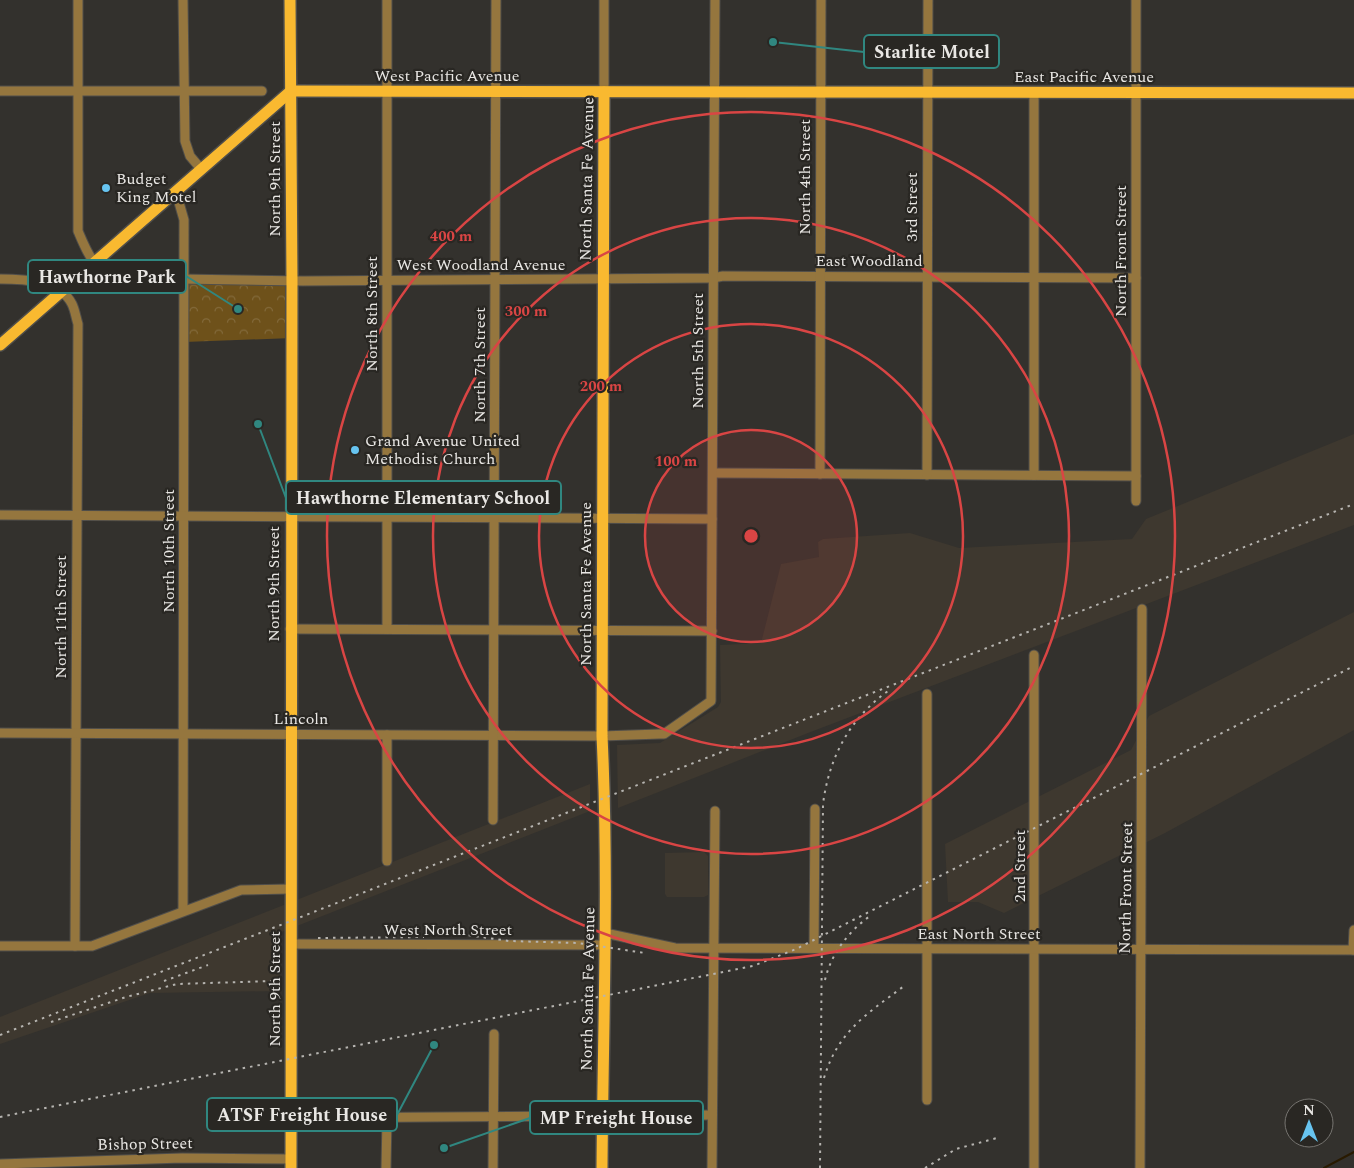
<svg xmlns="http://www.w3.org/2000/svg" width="1354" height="1168" viewBox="0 0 1354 1168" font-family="Spectral,serif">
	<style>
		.built { fill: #3e382f }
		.forest { fill: url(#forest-crowns) }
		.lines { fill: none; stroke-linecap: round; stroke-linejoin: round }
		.stream { stroke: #291a00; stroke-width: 2 }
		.minor-casing { stroke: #504e4a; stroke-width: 11 }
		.major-casing { stroke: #504e4a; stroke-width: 14 }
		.minor { stroke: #95763e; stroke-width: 9 }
		.major { stroke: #f9b930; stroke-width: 11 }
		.rail { stroke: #b6b4b0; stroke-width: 2; stroke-dasharray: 2.5 5; stroke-linecap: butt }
		.ring { fill: none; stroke: #d94544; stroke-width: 2.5 }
		.poi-dot { fill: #67c4f0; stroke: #292723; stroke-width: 2 }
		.labels { text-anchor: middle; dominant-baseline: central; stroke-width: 4.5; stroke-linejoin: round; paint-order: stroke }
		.street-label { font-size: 16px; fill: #e9e7e4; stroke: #292723 }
		.poi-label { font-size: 16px; fill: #e9e7e4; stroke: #292723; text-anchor: start }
		.centre { fill: #d94544; stroke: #292723; stroke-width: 2.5 }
		.ring-label { font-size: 15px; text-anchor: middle; font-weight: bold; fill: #d94544; stroke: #292723; stroke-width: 4.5; stroke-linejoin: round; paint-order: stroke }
		.leader { fill: none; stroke: #308780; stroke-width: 2 }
		.callout-dot { fill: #308780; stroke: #292723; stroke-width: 2 }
		.callout { fill: #292723; stroke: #308780; stroke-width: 2 }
		.callout-label { font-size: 18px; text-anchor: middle; font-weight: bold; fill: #e9e7e4 }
	</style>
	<defs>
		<pattern id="forest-crowns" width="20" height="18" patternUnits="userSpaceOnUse" patternTransform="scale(1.25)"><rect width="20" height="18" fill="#6e511a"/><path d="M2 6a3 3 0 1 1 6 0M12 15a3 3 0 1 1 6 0" fill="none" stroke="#836a3b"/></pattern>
	</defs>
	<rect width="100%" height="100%" fill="#33312d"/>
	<g class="built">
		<path d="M1354 434V525L808 733 618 808 617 745 660 743 718 707 721 702 720 645 761 643 781 564 819 557 818 542 823 539 910 533 959 548 1132 539 1146 519Z"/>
		<path d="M1354 612V730L1165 833 1004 913 978 902H948L945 844 1131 750 1149 716Z"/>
		<path d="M590 784V811L279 933 280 991 150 993 0 1044V1017Z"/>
		<path d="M704 852 708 856V895L704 897H667L665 894V853Z"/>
	</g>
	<path class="forest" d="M183 279 292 281V338L184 342Z"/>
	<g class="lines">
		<path class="stream" d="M1324 1168 1354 1152"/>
		<g class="minor-casing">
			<g id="minor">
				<path d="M78 0V231C89 257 92 267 120 278L303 281 713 278 723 276 1136 278"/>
				<path d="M183 0 185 141 190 156 201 169"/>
				<path d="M387 0V629"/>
				<path d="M604 0V92"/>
				<path d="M0 91H262"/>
				<path d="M176 192 184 220 183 911"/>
				<path d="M0 279C23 279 60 280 72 304 75 310 76 318 78 324L75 946"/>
				<path d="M713 473 1136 476"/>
				<path d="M820 474 821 0"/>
				<path d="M927 475 928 0"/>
				<path d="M1034 475V93"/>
				<path d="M1136 501V0"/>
				<path d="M0 515 712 519"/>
				<path d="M290 629 712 631"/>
				<path d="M1034 655V1168"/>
				<path d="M0 733 602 736 660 734H664L711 701 715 0"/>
				<path d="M493 820 496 0"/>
				<path d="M387 861V735"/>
				<path d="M605 933 675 948 1354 950"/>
				<path d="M292 944 604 945"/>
				<path d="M0 946H92L241 890 290 889"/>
				<path d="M814 948 815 809"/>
				<path d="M1353 950 1354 930"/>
				<path d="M927 1100V694"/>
				<path d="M291 1118 712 1115"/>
				<path d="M0 1164 182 1158 291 1159"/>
				<path d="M386 1168 387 1118"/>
				<path d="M493 1168 494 1034"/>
				<path d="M712 1168 715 811"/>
				<path d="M1140 1168 1142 609"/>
			</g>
		</g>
		<g class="major-casing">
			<g id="major">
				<path d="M290 0 292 281 291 1168"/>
				<path d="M291 91 1354 93"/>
				<path d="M0 345 291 91"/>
				<path d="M602 1168C603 1024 609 880 602 736L604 92"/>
			</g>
		</g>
		<use href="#minor" class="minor"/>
		<use href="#major" class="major"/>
		<g class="rail">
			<path d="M439 931 509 941 578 943 645 953"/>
			<path d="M318 938 424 937"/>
			<path d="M825 980C831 954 848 932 870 916"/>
			<path d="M164 981 208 965"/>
			<path d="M51 1022 126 997 177 984 271 981"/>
			<path d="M0 1035 1354 504"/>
			<path d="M824 1078C838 1031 867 1014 904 986"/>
			<path d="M0 1117 753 966 796 949 1354 666"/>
			<path d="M820 1168 823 804C829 758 849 719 888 691"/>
			<path d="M925 1168 956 1149 997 1138"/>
		</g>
	</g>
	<circle cx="751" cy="536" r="106" fill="#d94544" fill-opacity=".12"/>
	<g class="ring">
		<circle cx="751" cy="536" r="106"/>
		<circle cx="751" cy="536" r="212"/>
		<circle cx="751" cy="536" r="318"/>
		<circle cx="751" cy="536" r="424"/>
	</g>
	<g class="poi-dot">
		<circle cx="106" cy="188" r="5"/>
		<circle cx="355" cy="450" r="5"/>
	</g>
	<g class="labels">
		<g class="street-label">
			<text x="447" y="76">West Pacific Avenue</text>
			<text x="1084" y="77">East Pacific Avenue</text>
			<text transform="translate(805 177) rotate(-90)">North 4th Street</text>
			<text transform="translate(275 179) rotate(-90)">North 9th Street</text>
			<text transform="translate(587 179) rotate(-89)">North Santa Fe Avenue</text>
			<text transform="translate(912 207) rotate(-90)">3rd Street</text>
			<text transform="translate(1121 251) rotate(-90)">North Front Street</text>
			<text x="869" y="261">East Woodland</text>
			<text x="481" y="265">West Woodland Avenue</text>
			<text transform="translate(372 314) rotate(-90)">North 8th Street</text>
			<text transform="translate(698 351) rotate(-90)">North 5th Street</text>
			<text transform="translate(480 365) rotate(-90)">North 7th Street</text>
			<text transform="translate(169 551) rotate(-90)">North 10th Street</text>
			<text transform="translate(274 584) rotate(-90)">North 9th Street</text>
			<text transform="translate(586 584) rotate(-90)">North Santa Fe Avenue</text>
			<text transform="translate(61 617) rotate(-90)">North 11th Street</text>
			<text x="301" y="719">Lincoln</text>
			<text transform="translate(1020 866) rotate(-90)">2nd Street</text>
			<text transform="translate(1126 888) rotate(-89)">North Front Street</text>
			<text x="448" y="930">West North Street</text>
			<text x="979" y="934">East North Street</text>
			<text transform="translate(275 989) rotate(-90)">North 9th Street</text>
			<text transform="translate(588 989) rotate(-89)">North Santa Fe Avenue</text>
			<text transform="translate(145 1144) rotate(-1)">Bishop Street</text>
		</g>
		<g class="poi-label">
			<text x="116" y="179">Budget<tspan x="116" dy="18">King Motel</tspan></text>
			<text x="365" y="441">Grand Avenue United<tspan x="365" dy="18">Methodist Church</tspan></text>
		</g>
	</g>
	<circle cx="751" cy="536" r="8" class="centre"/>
	<g class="ring-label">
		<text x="451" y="241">400 m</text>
		<text x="526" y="316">300 m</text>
		<text x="601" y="391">200 m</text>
		<text x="676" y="466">100 m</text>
	</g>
	<path class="leader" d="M773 42L864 52M238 309L186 276M258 424L286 498M434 1045L397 1115M444 1148L530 1118"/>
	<g class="callout-dot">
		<circle cx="773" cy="42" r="5"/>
		<circle cx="238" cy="309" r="5"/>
		<circle cx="258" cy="424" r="5"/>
		<circle cx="434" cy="1045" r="5"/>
		<circle cx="444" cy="1148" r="5"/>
	</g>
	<g class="callout">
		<rect x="864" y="35" width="135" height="33" rx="5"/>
		<rect x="28" y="260" width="158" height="33" rx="5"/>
		<rect x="286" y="481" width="275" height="33" rx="5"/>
		<rect x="207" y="1098" width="190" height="33" rx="5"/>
		<rect x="530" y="1101" width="173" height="33" rx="5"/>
	</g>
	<g class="callout-label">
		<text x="932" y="58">Starlite Motel</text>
		<text x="107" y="283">Hawthorne Park</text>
		<text x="423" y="504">Hawthorne Elementary School</text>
		<text x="302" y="1121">ATSF Freight House</text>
		<text x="616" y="1124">MP Freight House</text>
	</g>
	<g transform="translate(1309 1123)"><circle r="24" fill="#292723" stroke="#767470"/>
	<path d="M0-4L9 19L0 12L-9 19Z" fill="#67c4f0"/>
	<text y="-8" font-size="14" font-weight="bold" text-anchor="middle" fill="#e9e7e4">N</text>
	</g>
</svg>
